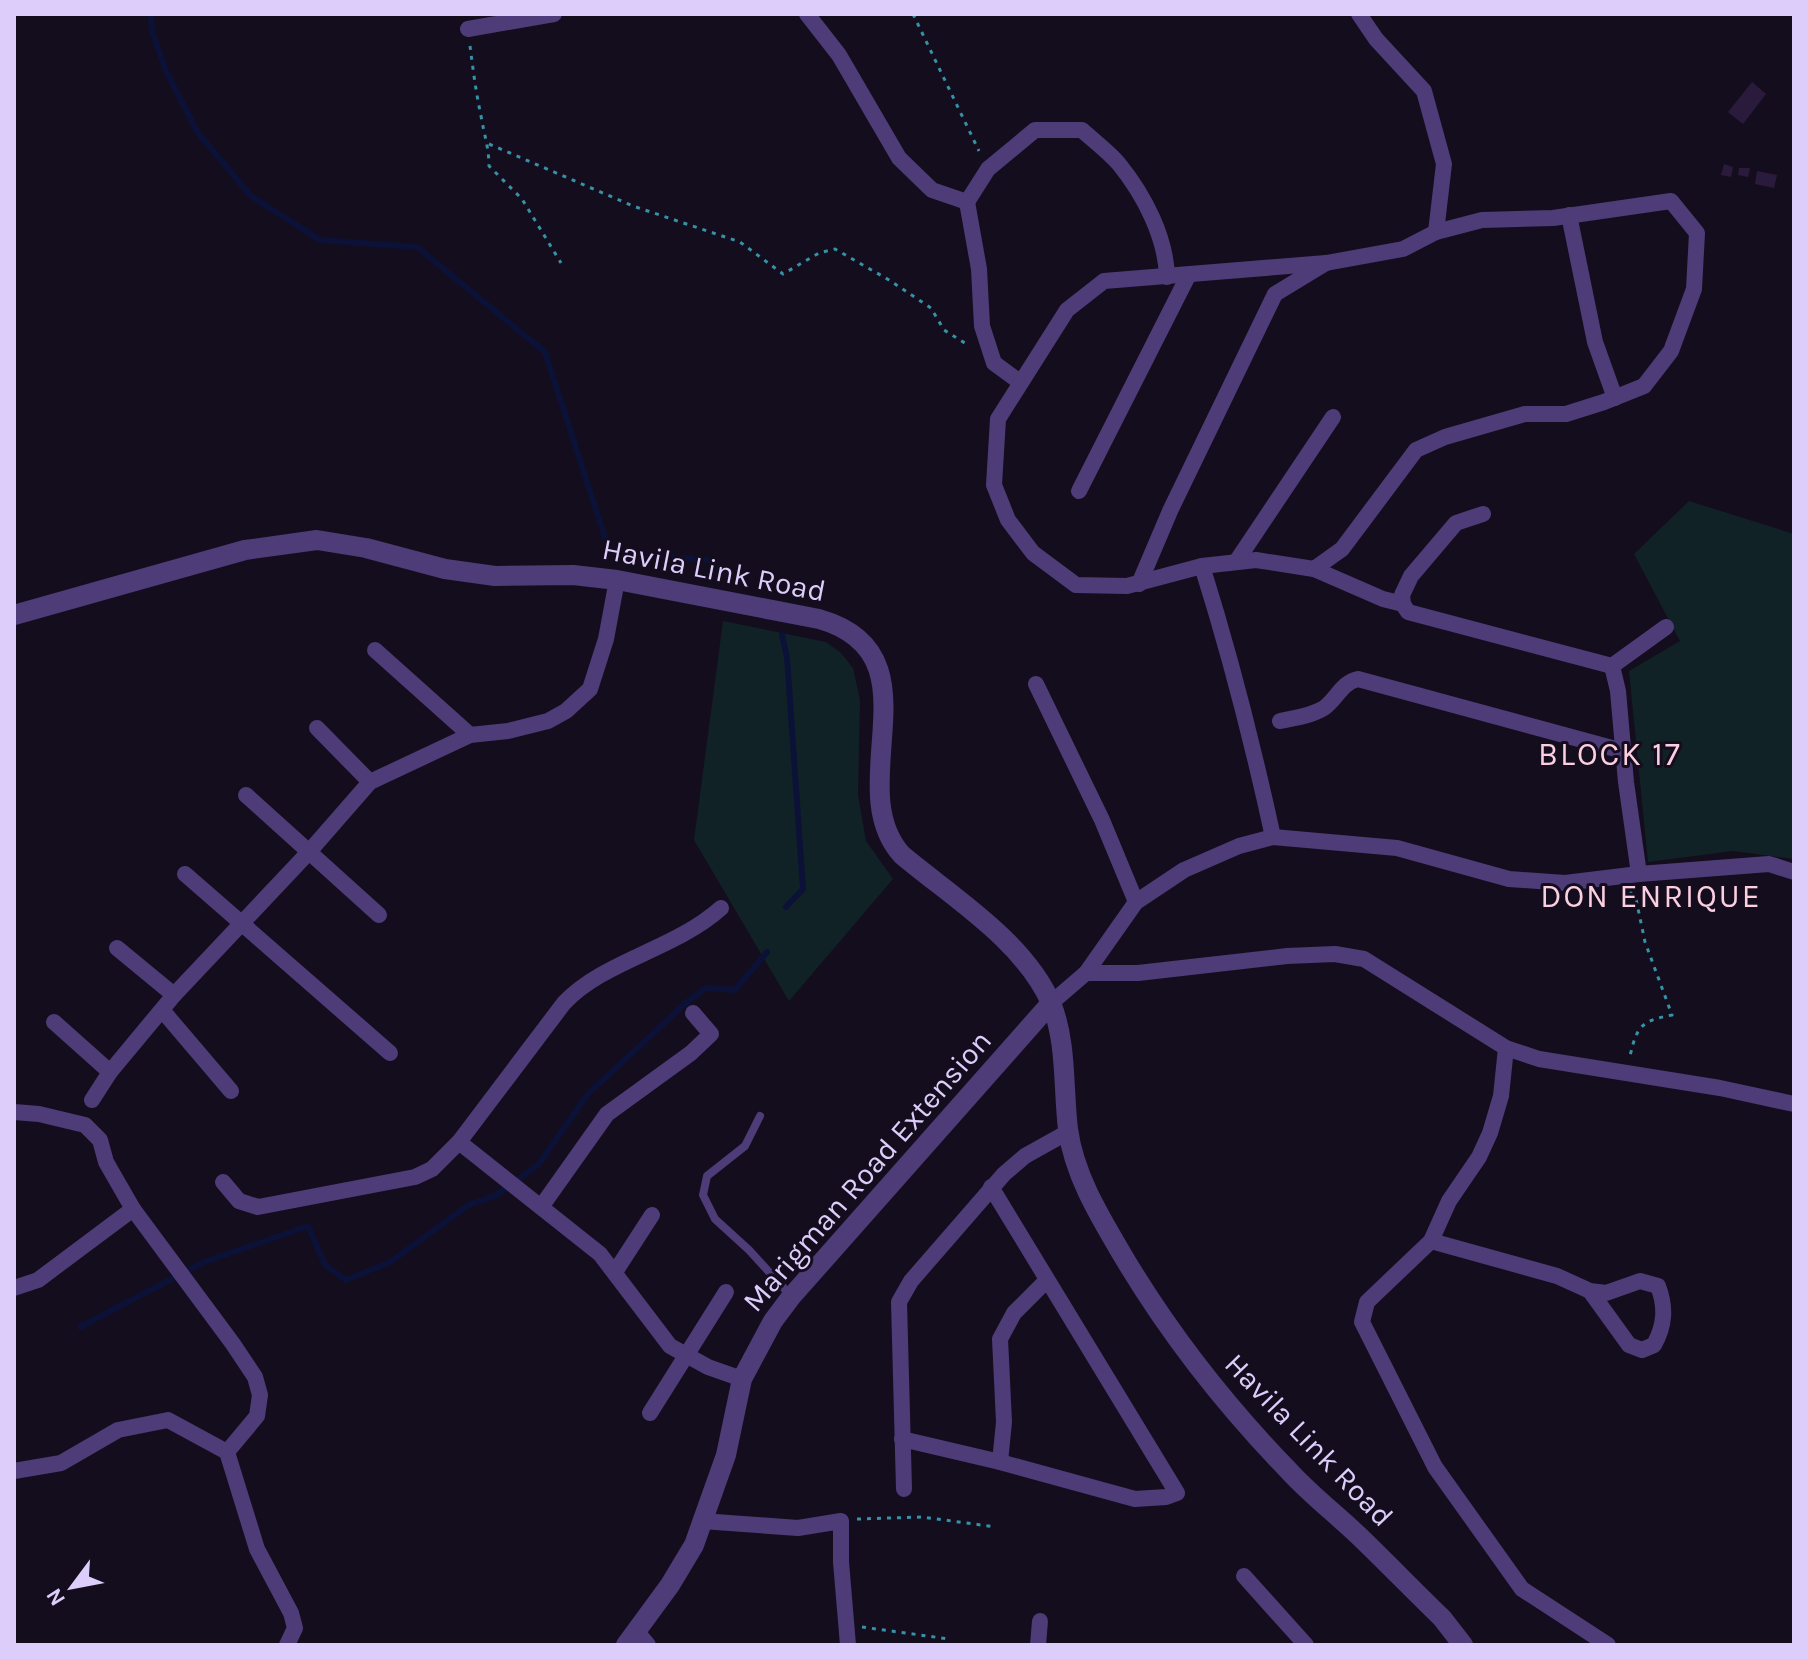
<svg xmlns="http://www.w3.org/2000/svg" width="1808" height="1659" viewBox="0 0 1808 1659" font-family="Karla,sans-serif">
	<style>
		.green { fill: #112226 }
		.lines { fill: none; stroke-linecap: round; stroke-linejoin: round }
		.stream { stroke: #0c1237; stroke-width: 6 }
		.building { fill: #2a1b3c }
		.path { stroke: #3692a6; stroke-width: 3; stroke-dasharray: 4 6; stroke-linecap: butt }
		.service { stroke: #4d3c78; stroke-width: 8 }
		.minor { stroke: #4d3c78; stroke-width: 16 }
		.tertiary { stroke: #4d3c78; stroke-width: 20 }
		.labels { text-anchor: middle; dominant-baseline: central; stroke-width: 6; stroke-linejoin: round; paint-order: stroke }
		.street-label { font-size: 30px; fill: #ddcdfb; stroke: #140d1d }
		.neighbourhood-label { font-size: 32px; letter-spacing: 2px; fill: #fbcfe0; stroke: #140d1d }
	</style>
	<rect width="100%" height="100%" fill="#140d1d"/>
	<g class="green">
		<path d="M1689 501 1794 534V859L1733 851 1648 862 1629 671 1680 641 1634 554Z"/>
		<path d="M723 621 826 642 841 653 853 668 860 700 858 795 866 841 893 879 789 1001 694 840Z"/>
	</g>
	<g class="lines">
		<g class="stream">
			<path d="M151 14 152 31 166 71 198 133 251 196 320 240 417 247 545 352 610 553 711 560 731 578"/>
			<path d="M782 635 787 657 803 889 786 907"/>
			<path d="M80 1327 204 1262 308 1226 325 1265 346 1280 390 1262 470 1204 495 1196 538 1165 588 1094 687 1002 706 988 735 990 767 952"/>
		</g>
	</g>
	<g class="building">
		<path d="M1752 82 1766 94 1743 124 1728 112Z"/>
		<path d="M1724 164 1733 167 1731 177 1721 175Z"/>
		<path d="M1739 168H1750L1748 177 1738 175Z"/>
		<path d="M1757 171 1777 175 1774 188 1755 184Z"/>
	</g>
	<g class="lines">
		<g class="path">
			<path d="M913 14 979 151"/>
			<path d="M470 46C473 69 476 93 481 116 484 134 489 148 489 166L522 199 561 263"/>
			<path d="M489 144 633 206 740 242 783 274 819 253 835 249 889 280 931 308 944 330 968 345"/>
			<path d="M1630 892 1636 899 1645 942 1672 1015C1641 1021 1637 1026 1630 1056"/>
			<path d="M857 1519 922 1517 996 1527"/>
			<path d="M862 1627 949 1639"/>
		</g>
		<path class="service" d="M760 1116 745 1146 707 1176 703 1195 715 1219 749 1250 791 1296"/>
		<g class="minor">
			<path d="M807 14 839 55 899 158 932 190 967 202 988 169 1035 130H1082C1094 141 1109 152 1119 164 1144 195 1166 237 1167 277"/>
			<path d="M468 29 554 14"/>
			<path d="M967 202 979 269 982 326 994 363 1020 382"/>
			<path d="M1569 215 1595 342 1615 398"/>
			<path d="M1079 491 1188 276"/>
			<path d="M1483 514 1456 523 1411 576 1402 595 1403 604 1408 612 1612 666"/>
			<path d="M1236 562 1333 417"/>
			<path d="M1202 566 1256 560 1314 569 1342 549 1416 450 1445 437 1525 414H1566L1604 402 1644 386 1671 351 1694 289 1697 233 1671 201 1553 218 1482 220 1436 232"/>
			<path d="M1314 569 1383 599 1403 604"/>
			<path d="M1139 584 1170 511 1275 294 1326 263 1403 249 1436 232 1444 164 1424 91 1376 39 1359 14"/>
			<path d="M375 650 470 735"/>
			<path d="M1036 684 1102 820 1136 902"/>
			<path d="M1280 721C1294 718 1311 716 1324 708 1337 699 1341 683 1358 679L1623 751"/>
			<path d="M317 728 370 782"/>
			<path d="M246 795 379 915"/>
			<path d="M1273 837C1253 745 1230 655 1202 566L1127 586 1076 585 1033 553 1008 520 994 485 998 419 1067 310 1104 281 1326 263"/>
			<path d="M185 874 390 1053"/>
			<path d="M1639 874 1626 782 1618 691 1612 666 1666 627"/>
			<path d="M117 948 174 995"/>
			<path d="M1086 973H1138L1287 956 1335 954 1364 959 1506 1048 1539 1059 1720 1088 1794 1104"/>
			<path d="M1051 1003 1086 973 1136 902 1184 870 1239 846 1273 837 1397 848 1509 879 1565 883 1639 874 1769 864 1794 872"/>
			<path d="M162 1010 231 1091"/>
			<path d="M54 1022 110 1072"/>
			<path d="M1506 1048 1501 1096 1490 1133 1479 1157 1449 1201 1431 1241 1367 1302 1362 1322 1435 1467 1522 1589 1608 1645"/>
			<path d="M92 1100 110 1072 174 995 308 853 370 782 470 735 508 731 548 721 566 711 590 689 606 639 617 580"/>
			<path d="M14 1112 39 1114 85 1125 100 1140 106 1162 133 1209 233 1344 255 1377 260 1395 257 1416 227 1452"/>
			<path d="M459 1142 600 1254 670 1346 708 1367 742 1379"/>
			<path d="M223 1182 239 1201 258 1207 415 1177 432 1169 459 1142 564 1003C605 960 674 950 721 908"/>
			<path d="M541 1207 607 1114 691 1053 711 1034 693 1013"/>
			<path d="M1431 1241 1557 1276 1590 1291 1629 1345 1642 1350 1654 1345C1665 1325 1666 1307 1658 1286L1640 1281 1606 1293 1590 1291"/>
			<path d="M615 1272 652 1215"/>
			<path d="M14 1288 38 1280 133 1209"/>
			<path d="M650 1413 726 1292"/>
			<path d="M902 1439 1000 1462 1135 1499 1166 1497 1177 1493 991 1187"/>
			<path d="M1000 1462 1004 1422 1000 1339 1014 1313 1046 1281"/>
			<path d="M14 1471 61 1463 118 1430 168 1420 227 1452 257 1549 291 1613 295 1628 287 1645"/>
			<path d="M904 1489 899 1302 911 1281 1004 1174 1025 1156 1068 1132"/>
			<path d="M702 1521 798 1528 841 1521V1562L848 1645"/>
			<path d="M1244 1576 1306 1645"/>
			<path d="M637 1632 648 1645"/>
			<path d="M1038 1645 1040 1621"/>
		</g>
		<g class="tertiary">
			<path d="M14 615 245 550 317 540 366 548 445 569 495 576 573 575 617 580 819 619C942 654 839 786 902 855 952 897 1024 941 1051 1003 1067 1042 1063 1088 1068 1129 1074 1175 1100 1217 1123 1256 1170 1335 1225 1405 1289 1471 1311 1495 1337 1515 1360 1537 1388 1564 1414 1591 1442 1618L1463 1645"/>
			<path d="M626 1645 670 1585 694 1545 726 1455 742 1379 773 1321 791 1297 1051 1003"/>
		</g>
	</g>
	<g class="labels">
		<g class="street-label">
			<text transform="translate(714 570) rotate(11)">Havila Link Road</text>
			<text transform="translate(867 1171) rotate(-49)">Marigman Road Extension</text>
			<text transform="translate(1309 1440) rotate(46)">Havila Link Road</text>
		</g>
		<g class="neighbourhood-label">
			<text x="1610" y="754">BLOCK 17</text>
			<text x="1651" y="896">DON ENRIQUE</text>
		</g>
	</g>
	<rect width="1808" height="1659" fill="none" stroke="#ddcdfb" stroke-width="32"/>
	<g transform="translate(72 1587) rotate(238)" stroke="#140d1d" stroke-width="6" paint-order="stroke">
	<path d="M0-6L14 30L0 20L-14 30Z" fill="#ddcdfb"/>
	<text y="-12" font-size="22" font-weight="bold" text-anchor="middle" fill="#ddcdfb">N</text>
	</g>
</svg>
